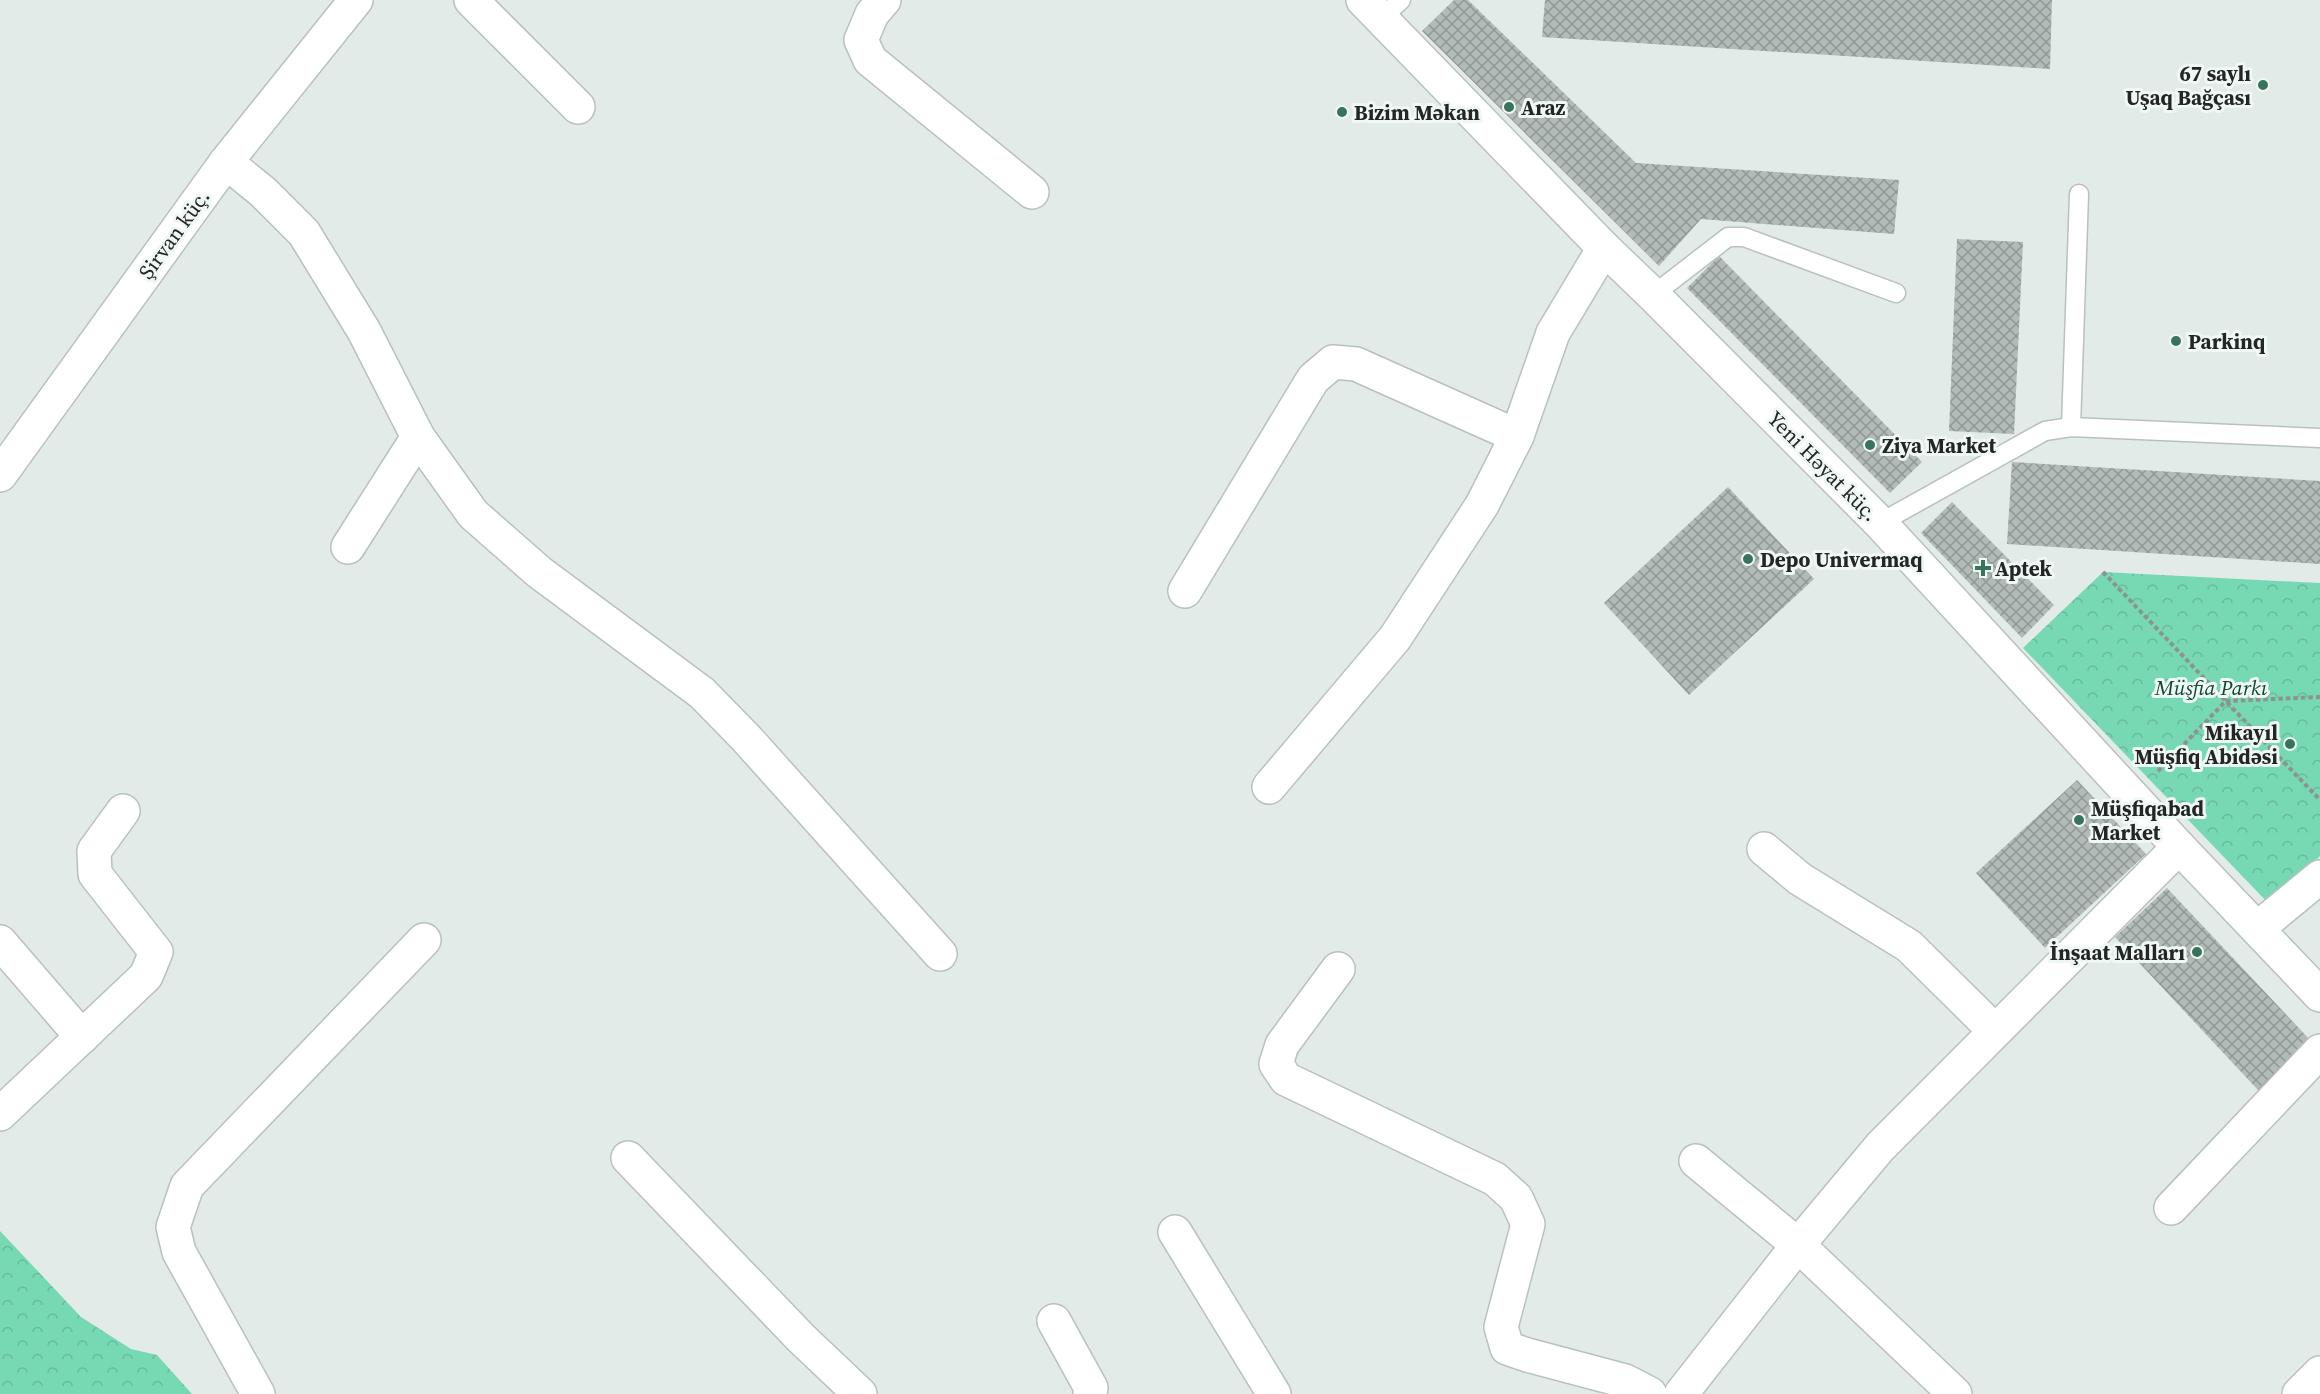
<svg xmlns="http://www.w3.org/2000/svg" width="2320" height="1394" viewBox="0 0 2320 1394" font-family="'Source Serif 4',serif">
	<style>
		.forest { fill: url(#forest-crowns) }
		.building { fill: url(#building-cross-hatch) }
		.lines { fill: none; stroke-linecap: round; stroke-linejoin: round }
		.service-casing { stroke: #b9c1bd; stroke-width: 21 }
		.minor-casing { stroke: #b9c1bd; stroke-width: 36 }
		.tertiary-casing { stroke: #b9c1bd; stroke-width: 36 }
		.path { stroke: #8d9390; stroke-width: 4; stroke-dasharray: 4.5 3; stroke-linecap: butt }
		.service { stroke: #fff; stroke-width: 18 }
		.minor { stroke: #fff; stroke-width: 33 }
		.tertiary { stroke: #fff; stroke-width: 33 }
		.poi-dot { fill: #38735c; stroke: #eff8f4; stroke-width: 2 }
		.labels { text-anchor: middle; dominant-baseline: central; stroke-width: 6; stroke-linejoin: round; paint-order: stroke }
		.poi-label { font-size: 21px; font-weight: bold; fill: #232624; stroke: #eff8f4; text-anchor: start }
		.street-label { font-size: 21px; fill: #232624; stroke: #eff8f4 }
		.park-label { font-size: 21px; font-style: italic; fill: #104533; stroke: #eff8f4 }
	</style>
	<defs>
		<pattern id="forest-crowns" width="20" height="18" patternUnits="userSpaceOnUse" patternTransform="scale(1.5)"><rect width="20" height="18" fill="#77d9b3"/><path d="M2 6a3 3 0 1 1 6 0M12 15a3 3 0 1 1 6 0" fill="none" stroke="#67ba9a"/></pattern>
		<pattern id="building-cross-hatch" width="8" height="8" patternUnits="userSpaceOnUse" patternTransform="scale(1.5)"><rect width="8" height="8" fill="#b2bbb7"/><path d="M0 0l8 8M0 8l8-8" fill="none" stroke="#909895"/></pattern>
	</defs>
	<rect width="100%" height="100%" fill="#e2ebe7"/>
	<g class="forest">
		<path d="M2103 572 2320 583V856L2270 905 2023 648Z"/>
		<path d="M0 1231 81 1317 131 1349 157 1355 192 1394H0Z"/>
	</g>
	<g class="building">
		<path d="M1454 0H1468L1636 163 1899 180 1894 234 1701 219 1659 266 1422 31Z"/>
		<path d="M1545 0H2052L2050 69 1542 37Z"/>
		<path d="M1957 239 2023 242 2014 434 1949 431Z"/>
		<path d="M1719 256 1922 462 1890 493 1687 288Z"/>
		<path d="M2012 462 2320 481V564L2007 544Z"/>
		<path d="M1728 487 1814 579 1689 695 1604 603Z"/>
		<path d="M1952 502 2054 605 2022 638 1921 533Z"/>
		<path d="M2077 780 2146 854 2045 948 1976 873Z"/>
		<path d="M2167 888 2311 1041 2258 1090 2115 937Z"/>
	</g>
	<g class="lines">
		<g class="service-casing">
			<g id="service">
				<path d="M1382 18 1401 0"/>
				<path d="M1653 295 1728 237H1744L1896 293"/>
				<path d="M2071 427 2079 194"/>
				<path d="M1880 523 2045 431 2071 427 2320 438"/>
			</g>
		</g>
		<g class="minor-casing">
			<g id="minor">
				<path d="M471 0 578 107"/>
				<path d="M884 0 872 14 861 40 870 60 1032 192"/>
				<path d="M226 162 263 192 304 233 364 331 418 437 473 514 539 572 702 693 746 738 940 954"/>
				<path d="M348 547 418 437"/>
				<path d="M1185 591 1313 379 1333 362 1356 364 1517 436"/>
				<path d="M1269 787 1395 638 1482 505 1517 436 1553 333 1604 248"/>
				<path d="M1764 849 1800 879 1909 946 1995 1031"/>
				<path d="M2258 928 2320 877"/>
				<path d="M0 942 82 1037"/>
				<path d="M1338 969 1282 1045 1276 1064 1286 1079 1495 1179 1516 1198 1528 1224 1501 1327 1507 1348 1527 1355 1625 1381 1650 1394"/>
				<path d="M0 1114 146 976 156 952 95 874 94 851 123 811"/>
				<path d="M628 1158 801 1338 860 1394"/>
				<path d="M1696 1161 1798 1245 1955 1394"/>
				<path d="M2171 1208 2320 1051"/>
				<path d="M1175 1232 1274 1394"/>
				<path d="M1054 1321 1091 1388 1090 1394"/>
				<path d="M258 1394 179 1252 173 1227 187 1186 424 940"/>
				<path d="M1681 1394 1798 1245 1880 1147 2179 847"/>
				<path d="M2299 1394 2320 1373"/>
			</g>
		</g>
		<g class="tertiary-casing">
			<g id="tertiary">
				<path d="M1363 0 1604 248 1653 295 1880 523 2179 847 2320 995"/>
				<path d="M0 475 226 162 356 0"/>
			</g>
		</g>
		<g class="path">
			<path d="M2103 572 2320 800"/>
			<path d="M2158 771 2226 701 2320 697"/>
		</g>
		<use href="#service" class="service"/>
		<use href="#minor" class="minor"/>
		<use href="#tertiary" class="tertiary"/>
	</g>
	<g class="poi-dot">
		<circle cx="2263" cy="85" r="6"/>
		<circle cx="1509" cy="107" r="6"/>
		<circle cx="1342" cy="112" r="6"/>
		<circle cx="2176" cy="341" r="6"/>
		<circle cx="1870" cy="445" r="6"/>
		<circle cx="1748" cy="559" r="6"/>
		<path d="M1980 559h6v6h6v6h-6v6h-6v-6h-6v-6h6z"/>
		<circle cx="2290" cy="744" r="6"/>
		<circle cx="2079" cy="820" r="6"/>
		<circle cx="2197" cy="952" r="6"/>
	</g>
	<g class="labels">
		<g class="poi-label">
			<text x="2251" y="73" text-anchor="end">67 saylı<tspan x="2251" dy="24">Uşaq Bağçası</tspan></text>
			<text x="1521" y="107">Araz</text>
			<text x="1354" y="112">Bizim Məkan</text>
			<text x="2188" y="341">Parkinq</text>
			<text x="1882" y="445">Ziya Market</text>
			<text x="1760" y="559">Depo Univermaq</text>
			<text x="1995" y="568">Aptek</text>
			<text x="2278" y="732" text-anchor="end">Mikayıl<tspan x="2278" dy="24">Müşfiq Abidəsi</tspan></text>
			<text x="2091" y="808">Müşfiqabad<tspan x="2091" dy="24">Market</tspan></text>
			<text x="2185" y="952" text-anchor="end">İnşaat Malları</text>
		</g>
		<g class="street-label">
			<text transform="translate(174 234) rotate(-54)">Şirvan küç.</text>
			<text transform="translate(1823 466) rotate(45)">Yeni Həyat küç.</text>
		</g>
		<g class="park-label">
			<text x="2211" y="687">Müşfia Parkı</text>
		</g>
	</g>
</svg>
